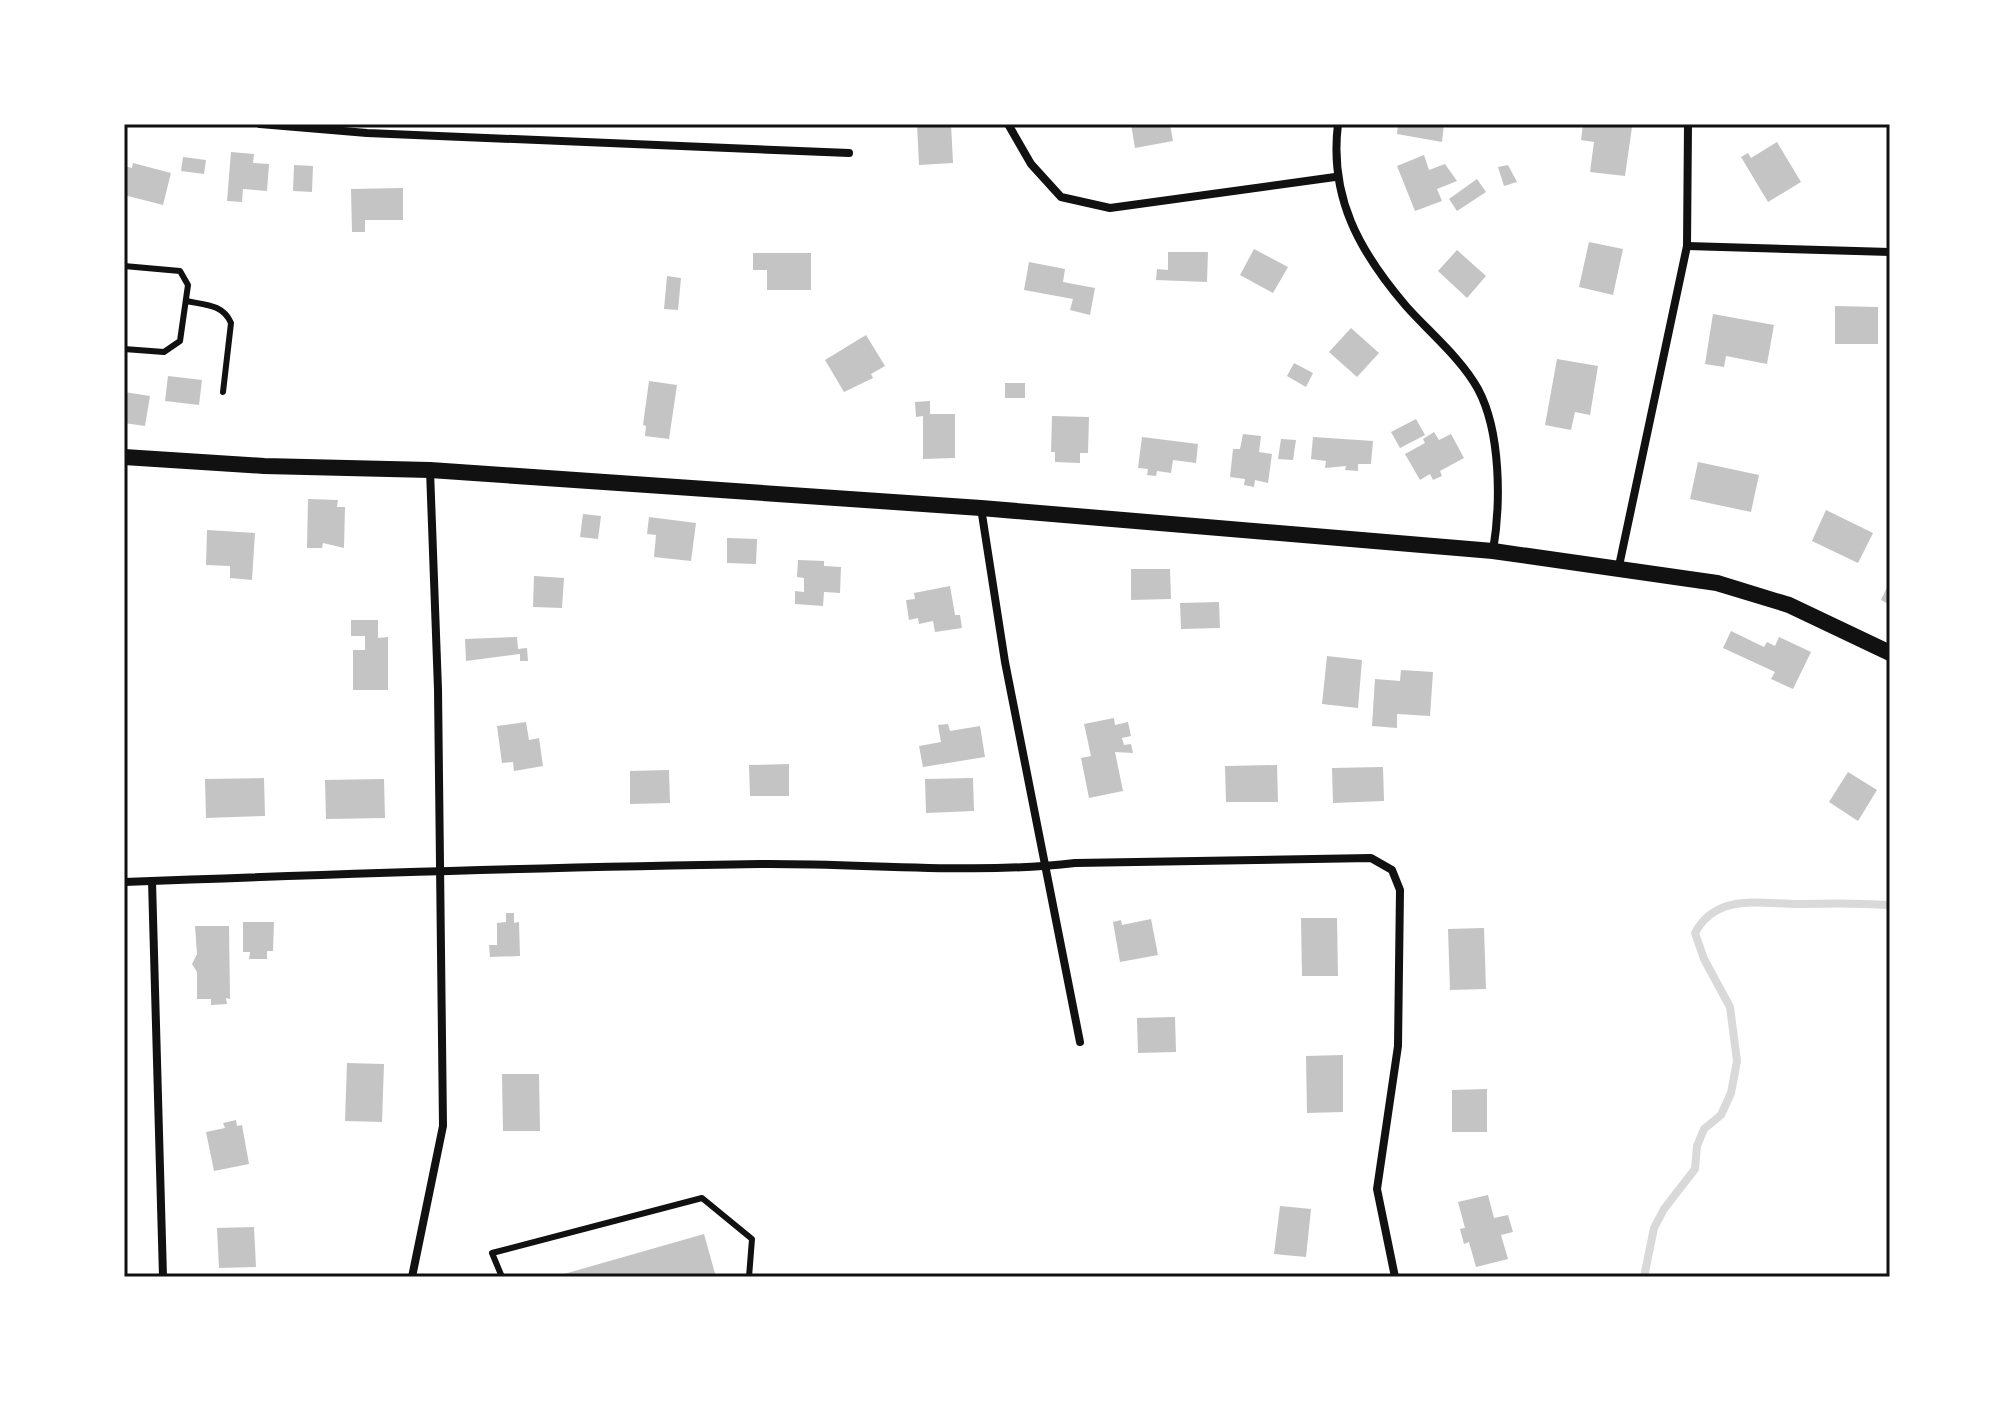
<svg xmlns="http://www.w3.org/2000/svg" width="2014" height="1401" viewBox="0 0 2014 1401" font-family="'Work Sans',sans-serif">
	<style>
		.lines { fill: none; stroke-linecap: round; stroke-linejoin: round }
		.stream { stroke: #d9d9d9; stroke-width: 8 }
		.building { fill: #c4c4c4 }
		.service { stroke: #111; stroke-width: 6 }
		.minor { stroke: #111; stroke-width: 8 }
		.secondary { stroke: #111; stroke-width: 16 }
		.neatline { fill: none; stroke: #111; stroke-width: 3 }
	</style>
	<rect width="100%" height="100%" fill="#fff"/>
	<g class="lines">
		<path class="stream" d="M1644 1277 1654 1228 1664 1209 1695 1169 1697 1146 1704 1129 1721 1115 1731 1093 1737 1061 1730 1007 1704 959 1695 933C1717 891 1764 905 1802 904 1832 903 1860 903 1890 905"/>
	</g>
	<g class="building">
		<path d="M917 124H951L953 163 919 165Z"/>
		<path d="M1131 124H1170L1173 141 1135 148Z"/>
		<path d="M1398 124H1444L1442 142 1397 134Z"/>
		<path d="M1583 124 1632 127 1625 176 1590 172 1594 142 1581 140Z"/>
		<path d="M1777 142 1801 182 1768 202 1741 157 1748 153 1751 158Z"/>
		<path d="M231 152 254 154 253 163 269 164 267 191 243 189 242 202 227 201Z"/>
		<path d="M1424 155 1429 170 1445 164 1457 181 1437 189 1442 201 1415 211 1397 166Z"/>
		<path d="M183 157 206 160 204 174 181 171Z"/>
		<path d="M133 163 171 173 163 205 124 195V166L132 168Z"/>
		<path d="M294 165 313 166 312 192 293 191Z"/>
		<path d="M1508 165 1517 182 1504 186 1498 167Z"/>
		<path d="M1477 179 1486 192 1457 211 1449 199Z"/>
		<path d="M403 188V220H365V232H352L351 189Z"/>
		<path d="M1589 242 1623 249 1613 295 1579 287Z"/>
		<path d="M1254 249 1288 267 1273 293 1240 275Z"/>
		<path d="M1457 250 1486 276 1467 298 1438 271Z"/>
		<path d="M1168 252H1208L1207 282 1156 280 1157 269 1168 270Z"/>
		<path d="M753 253H811V290H767V270H753Z"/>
		<path d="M1029 262 1065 269 1063 282 1095 288 1090 315 1070 310 1073 299 1024 290Z"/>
		<path d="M667 276 681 278 678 310 664 309Z"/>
		<path d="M1835 306 1878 307V344H1835Z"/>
		<path d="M1713 314 1774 325 1767 364 1726 356 1724 367 1705 364Z"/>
		<path d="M1351 328 1379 353 1357 377 1329 352Z"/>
		<path d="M866 335 885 366 871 374 873 378 844 392 825 360Z"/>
		<path d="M1557 359 1598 366 1590 415 1575 412 1571 430 1545 425Z"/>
		<path d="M1294 363 1313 373 1306 387 1287 376Z"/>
		<path d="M168 376 202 380 199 405 165 401Z"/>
		<path d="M649 381 677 385 669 439 645 436 646 426 643 425Z"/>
		<rect x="1005" y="383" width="20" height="15"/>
		<path d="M124 392 150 396 145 426 124 423Z"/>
		<path d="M930 401V414H955V458L923 459V416L916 417 915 402Z"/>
		<path d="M1052 416 1089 417 1088 453H1080V463L1055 462V452H1051Z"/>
		<path d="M1416 419 1425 435 1400 448 1391 432Z"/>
		<path d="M1434 432 1439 440 1451 434 1464 458 1440 471 1442 476 1433 480 1430 474 1420 480 1405 454 1425 443 1423 439Z"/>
		<path d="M1243 434 1261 436 1259 452 1272 454 1268 483 1255 480 1254 487 1244 485 1245 479 1230 477 1233 449H1240Z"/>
		<path d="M1142 437 1198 444 1196 463 1173 460 1171 473 1157 471 1156 476 1147 475 1148 469 1138 468Z"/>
		<path d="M1313 437 1373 441 1371 464H1358V471L1345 470 1346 466 1325 468 1326 461 1311 459Z"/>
		<path d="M1281 439 1296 440 1293 460 1278 459Z"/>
		<path d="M1698 462 1759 475 1751 512 1690 499Z"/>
		<path d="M308 499 338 500 337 507H345L344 548 323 543 322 548H307Z"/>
		<path d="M1826 510 1873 533 1858 563 1812 541Z"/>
		<path d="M583 514 601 516 598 539 580 537Z"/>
		<path d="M649 517 696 523 691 561 654 557 656 535 647 534Z"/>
		<path d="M207 530 255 533 252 580 230 578V566L206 565Z"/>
		<path d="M727 538 757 539 756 564 727 563Z"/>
		<path d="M798 560 824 561V566L841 567 840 593 824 592 823 606 795 604V591L804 592V578L797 577Z"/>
		<path d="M1131 569H1170L1171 599 1131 600Z"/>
		<path d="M534 576 564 578 562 608 533 607Z"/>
		<path d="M1890 581V605L1881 600Z"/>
		<path d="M950 586 955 615H960L962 628 935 632 933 621 919 624 918 618 909 620 906 600 915 599 914 593Z"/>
		<path d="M1219 602 1220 628 1181 629 1180 603Z"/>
		<path d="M351 620H378V638L388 637V690H353V650H365V636H351Z"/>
		<path d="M1731 631 1764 647 1767 642 1775 646 1779 637 1811 652 1793 689 1771 679 1775 672 1723 648Z"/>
		<path d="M517 637 518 649 527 648 528 661H520V654L466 661 465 639Z"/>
		<path d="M1327 656 1362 660 1358 708 1322 704Z"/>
		<path d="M1401 670 1433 672 1430 716 1397 714V728L1372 726 1375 679 1400 681Z"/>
		<path d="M1114 718 1115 725 1128 722 1131 736 1122 738 1124 745 1131 744 1133 753 1115 752 1123 791 1089 798 1081 758 1091 756 1084 724Z"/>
		<path d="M526 722 529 740 539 738 543 766 514 771 513 762 502 763 497 726Z"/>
		<path d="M948 724 950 731 980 726 985 757 923 767 919 746 941 742 938 725Z"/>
		<path d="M789 764V796H750L749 765Z"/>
		<path d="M1277 765 1278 802H1226L1225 766Z"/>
		<path d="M1383 767 1384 801 1333 803 1332 768Z"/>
		<path d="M669 770 670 803 630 804V771Z"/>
		<path d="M1848 772 1877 790 1858 821 1829 802Z"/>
		<path d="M264 778 265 816 206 818 205 779Z"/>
		<path d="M973 778 974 811 926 813 925 779Z"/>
		<path d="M384 779 385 818 326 819 325 780Z"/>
		<path d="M506 913H514V923L519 922 520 956 490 957 489 945H497V923L506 922Z"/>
		<path d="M1301 918H1337L1338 976H1302Z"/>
		<path d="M1151 919 1158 955 1120 962 1113 922 1121 920 1122 925Z"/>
		<path d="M243 922H274L273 951H267V959H249L250 952H243Z"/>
		<path d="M195 926H229L230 999 226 998 227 1004 211 1005V999H197V972L192 964 197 954Z"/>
		<path d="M1484 928 1486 989 1450 990 1448 929Z"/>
		<path d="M1175 1017 1176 1052 1138 1053 1137 1018Z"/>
		<path d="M1343 1055V1112L1307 1113 1306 1056Z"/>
		<path d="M347 1063 384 1064 382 1122 345 1121Z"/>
		<path d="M502 1074H539L540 1131H503Z"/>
		<path d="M1487 1089V1132H1452V1090Z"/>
		<path d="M236 1120 237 1126 242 1125 249 1164 214 1171 206 1132 225 1128 223 1123Z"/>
		<path d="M1488 1195 1494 1218 1508 1215 1513 1232 1501 1235 1508 1259 1476 1267 1469 1242 1464 1244 1460 1229 1465 1228 1458 1202Z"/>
		<path d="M1280 1206 1311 1209 1306 1257 1274 1254Z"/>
		<path d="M254 1227 256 1267 219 1268 217 1228Z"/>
		<path d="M704 1234 716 1277H557V1276Z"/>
	</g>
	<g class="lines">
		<g class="service">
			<path d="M124 266 180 271 188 285 180 341 164 352 124 349"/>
			<path d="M186 301C205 305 223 304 231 323L223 392"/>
			<path d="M502 1277 492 1253 702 1198 752 1239 749 1277"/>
		</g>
		<g class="minor">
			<path d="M260 124 367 133 849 153"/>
			<path d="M1008 124 1031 164 1061 197 1110 208 1335 177"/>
			<path d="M1338 124C1329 197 1359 251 1406 306 1429 332 1461 358 1478 389 1501 432 1501 503 1493 551"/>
			<path d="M1687 246 1890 252"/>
			<path d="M981 508 1005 662 1080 1042"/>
			<path d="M1619 566 1687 246 1688 124"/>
			<path d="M152 881 163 1277"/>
			<path d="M124 882C336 874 548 867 760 864 865 863 971 875 1075 863L1371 858 1392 870 1400 890 1398 1046 1377 1189 1395 1277"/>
			<path d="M412 1277 443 1126 438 689 430 470"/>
		</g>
		<path class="secondary" d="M124 457 264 466 430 470 981 508 1493 551 1717 583 1789 605 1890 653"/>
	</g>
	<rect width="2014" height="1401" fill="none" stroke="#ffffff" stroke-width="252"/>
	<rect x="126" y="126" width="1762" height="1149" class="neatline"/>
</svg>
